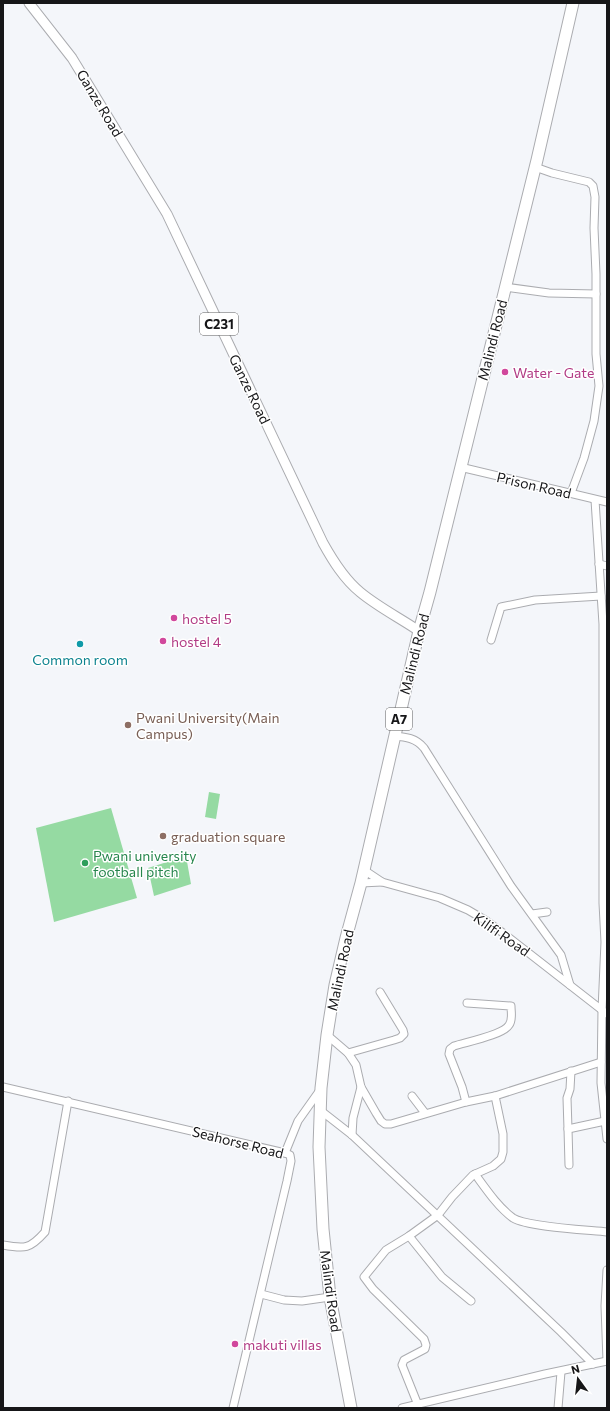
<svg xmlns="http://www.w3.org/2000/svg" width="610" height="1411" viewBox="0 0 610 1411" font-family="Commissioner,sans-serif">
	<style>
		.park { fill: #95daa2 }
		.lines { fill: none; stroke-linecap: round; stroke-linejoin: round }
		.minor-casing { stroke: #abacb0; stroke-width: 9 }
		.major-casing { stroke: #abacb0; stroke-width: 11 }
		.highway-casing { stroke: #abacb0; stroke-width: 13 }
		.minor { stroke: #fff; stroke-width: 7 }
		.major { stroke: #fff; stroke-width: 9 }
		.highway { stroke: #fff; stroke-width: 11 }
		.hotel-dot { fill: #d1479c; stroke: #fff; stroke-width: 1.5 }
		.culture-dot { fill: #0f9aa8; stroke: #fff; stroke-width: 1.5 }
		.education-dot { fill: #8d6e63; stroke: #fff; stroke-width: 1.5 }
		.leisure-dot { fill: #2e9e5b; stroke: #fff; stroke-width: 1.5 }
		.labels { text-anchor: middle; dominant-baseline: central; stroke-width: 3; stroke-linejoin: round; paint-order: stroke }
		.shield { fill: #fff; stroke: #5c5c5d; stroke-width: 1 }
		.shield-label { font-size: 13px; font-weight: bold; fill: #161618 }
		.street-label { font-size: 14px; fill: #161618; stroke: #fff }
		.hotel-label { font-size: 14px; fill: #b23c85; stroke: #fff; text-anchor: start }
		.culture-label { font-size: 14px; fill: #0d838f; stroke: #fff }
		.education-label { font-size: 14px; fill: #785e54; stroke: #fff; text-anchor: start }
		.leisure-label { font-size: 14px; fill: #27864d; stroke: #fff; text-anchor: start }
	</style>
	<rect width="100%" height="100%" fill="#f4f6fa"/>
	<g class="park">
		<path d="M209 792 220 794 216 819 205 817Z"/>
		<path d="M111 808 137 898 54 922 36 828Z"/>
		<path d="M186 856 191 884 154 896 148 868Z"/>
	</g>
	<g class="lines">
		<g class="minor-casing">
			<g id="minor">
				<path d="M535 167 552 173 589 182 593 186 595 197 594 228 596 274V354L599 386 594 421 584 458 571 493"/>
				<path d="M505 287 549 293 596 294"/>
				<path d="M460 467 607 502"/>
				<path d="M595 500 603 624V903L605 942 602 1010 601 1083 607 1139"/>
				<path d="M599 564 607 566"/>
				<path d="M491 640 501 607 535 600 601 596"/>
				<path d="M394 736C406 737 416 738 424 748L511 886 561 955 570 985"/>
				<path d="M364 870 382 882 440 898 468 910 485 920 503 933 607 1014"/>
				<path d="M361 883 382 882"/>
				<path d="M532 914 547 912"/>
				<path d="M327 1035 348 1053 356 1065 361 1087 376 1113 381 1121 385 1124H391L466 1102 495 1096 601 1062"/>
				<path d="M348 1053 394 1040 400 1038 404 1034 403 1030 380 992"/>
				<path d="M3 1087 285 1153 290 1155 291 1161 287 1181 233 1408"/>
				<path d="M412 1096 425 1113"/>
				<path d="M466 1102 462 1087 449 1054 450 1049 454 1046C466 1042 503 1035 509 1025 513 1020 511 1012 511 1006L467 1003"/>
				<path d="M320 1110 352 1135 561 1332 593 1364"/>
				<path d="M568 1129 567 1098 570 1089 571 1071"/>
				<path d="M352 1135 353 1118 361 1087"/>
				<path d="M285 1153 298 1121 320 1090"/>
				<path d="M569 1165 568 1129 605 1121"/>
				<path d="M475 1174C486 1189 498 1207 513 1218 527 1227 589 1230 607 1232"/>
				<path d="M409 1236 442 1277 471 1301"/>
				<path d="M3 1245C25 1249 30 1249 45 1232L68 1101"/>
				<path d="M607 1270 605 1306 607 1361"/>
				<path d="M261 1294 284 1300 302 1301 330 1297"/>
				<path d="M418 1405 402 1365 404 1360 425 1349 426 1345 424 1339 373 1289 364 1277 386 1250 409 1236 438 1215 452 1197 473 1175 493 1166 501 1159 503 1152V1134L495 1096"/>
				<path d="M402 1408 545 1374 607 1361"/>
				<path d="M558 1408 561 1372"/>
			</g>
		</g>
		<g class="major-casing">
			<path id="major" d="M29 3 72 58 167 214 323 543C333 561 344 579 360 592 378 607 400 618 419 631"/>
		</g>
		<g class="highway-casing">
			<path id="highway" d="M351 1408 330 1297 323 1229 319 1147 321 1088 327 1035 335 985 346 938 361 883 419 631 430 592 537 160 573 3"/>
		</g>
		<use href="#minor" class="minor"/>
		<use href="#major" class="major"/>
		<use href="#highway" class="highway"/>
	</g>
	<g class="hotel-dot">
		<circle cx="505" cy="372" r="4"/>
		<circle cx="174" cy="618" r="4"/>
		<circle cx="163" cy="641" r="4"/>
		<circle cx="235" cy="1344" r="4"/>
	</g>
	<circle class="culture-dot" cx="80" cy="644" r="4"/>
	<g class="education-dot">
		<circle cx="128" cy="725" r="4"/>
		<circle cx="163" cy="836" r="4"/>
	</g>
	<circle class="leisure-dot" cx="85" cy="863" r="4"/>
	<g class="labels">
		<g class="shield">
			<rect x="200" y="313" width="38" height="22" rx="3"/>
			<rect x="386" y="708" width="26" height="22" rx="3"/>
		</g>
		<g class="shield-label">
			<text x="219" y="324">C231</text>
			<text x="399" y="719">A7</text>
		</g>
		<g class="street-label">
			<text transform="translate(100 103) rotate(59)">Ganze Road</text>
			<text transform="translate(492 340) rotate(-76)">Malindi Road</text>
			<text transform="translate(250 389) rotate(64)">Ganze Road</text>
			<text transform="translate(534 485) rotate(13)">Prison Road</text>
			<text transform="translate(414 654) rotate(-76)">Malindi Road</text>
			<text transform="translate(502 934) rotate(35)">Kilifi Road</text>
			<text transform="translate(340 970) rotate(-78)">Malindi Road</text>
			<text transform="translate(238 1142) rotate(14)">Seahorse Road</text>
			<text transform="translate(331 1291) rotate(82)">Malindi Road</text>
		</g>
		<g class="hotel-label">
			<text x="513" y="372">Water - Gate</text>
			<text x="182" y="618">hostel 5</text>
			<text x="171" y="641">hostel 4</text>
			<text x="243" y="1344">makuti villas</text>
		</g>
		<g class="culture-label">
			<text x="80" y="659">Common room</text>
		</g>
		<g class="education-label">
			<text x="136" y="717">Pwani University(Main<tspan x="136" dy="16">Campus)</tspan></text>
			<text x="171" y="836">graduation square</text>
		</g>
		<g class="leisure-label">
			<text x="93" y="855">Pwani university<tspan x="93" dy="16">football pitch</tspan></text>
		</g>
	</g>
	<rect width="610" height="1411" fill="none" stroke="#161618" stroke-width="8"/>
	<g transform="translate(578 1379) rotate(345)" stroke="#ffffff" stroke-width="3" paint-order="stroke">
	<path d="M0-3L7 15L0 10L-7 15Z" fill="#161618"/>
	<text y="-6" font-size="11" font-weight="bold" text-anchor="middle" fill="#161618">N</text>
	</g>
</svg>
